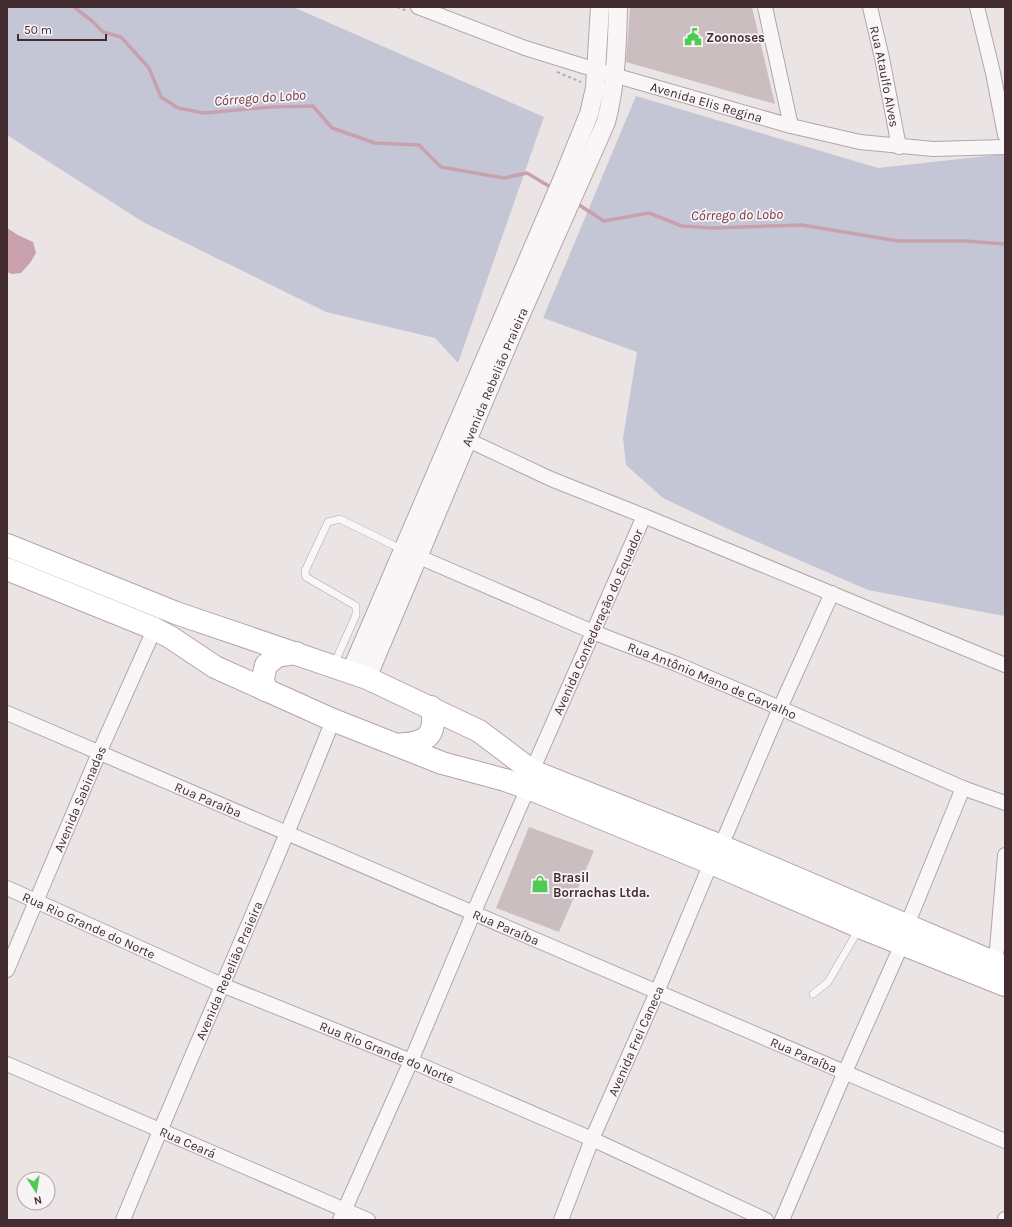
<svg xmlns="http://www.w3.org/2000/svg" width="1012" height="1227" viewBox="0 0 1012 1227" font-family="Karla,sans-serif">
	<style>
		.green { fill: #c5c6d5 }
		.water { fill: #c9a0ad }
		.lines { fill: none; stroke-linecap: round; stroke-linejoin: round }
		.stream { stroke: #c9a0ad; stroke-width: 3.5 }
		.building { fill: #cbbec0 }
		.service-casing { stroke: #b2a5a7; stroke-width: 8 }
		.minor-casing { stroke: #b2a5a7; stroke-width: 16 }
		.tertiary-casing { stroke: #b2a5a7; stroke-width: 20 }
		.primary-casing { stroke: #b6a3a7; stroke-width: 24 }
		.path { stroke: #b4a9ab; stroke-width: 2; stroke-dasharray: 3 3; stroke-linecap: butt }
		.service { stroke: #f9f6f7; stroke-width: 7 }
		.minor { stroke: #f9f6f7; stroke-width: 14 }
		.tertiary { stroke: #f9f6f7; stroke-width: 18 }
		.primary { stroke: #fff; stroke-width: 22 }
		.labels { text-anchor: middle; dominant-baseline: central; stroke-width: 3.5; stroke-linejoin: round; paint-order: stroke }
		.poi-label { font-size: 13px; font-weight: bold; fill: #432c30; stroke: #f8f3f5; text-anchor: start }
		.street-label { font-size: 13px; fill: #432c30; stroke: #f8f3f5 }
		.water-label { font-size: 14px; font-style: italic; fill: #753748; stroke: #f8f3f5 }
	</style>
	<rect width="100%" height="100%" fill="#ebe4e5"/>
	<g class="green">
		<path d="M7 7H293L544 117 458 363 435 338 326 312 143 222 7 135Z"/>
		<path d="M636 96 878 168 1005 154V613L1004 616 868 590 730 530 663 498 626 465 623 438 637 352 543 318Z"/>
	</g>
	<path class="water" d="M7 228 18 235 33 242 36 253 30 263 21 273 12 274 7 272Z"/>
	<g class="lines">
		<g class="stream">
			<path d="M74 7 92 21 103 32 121 37 149 68 161 97 178 108 204 113 271 107 313 106 332 128 375 143 419 145 441 167 504 178 527 173 552 188"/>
			<path d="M576 203 604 221 649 213 682 226 713 228 802 225 898 241H965L1005 244"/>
		</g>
	</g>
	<g class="building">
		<path d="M630 7H752L775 104 626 62Z"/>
		<path d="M529 827 594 851 559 932 496 908Z"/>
	</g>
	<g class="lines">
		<g class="service-casing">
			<g id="service">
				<path d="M334 664 356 615V606L306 577 305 571 328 522 340 519 403 550"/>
				<path d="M813 994 828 982 859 929"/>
			</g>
		</g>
		<g class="minor-casing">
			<g id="minor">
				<path id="s1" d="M418 7 525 48 596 70 791 126 860 142 933 149 1005 147"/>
				<path d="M765 7 791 126"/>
				<path id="s2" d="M870 7 882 58 899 147"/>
				<path d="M977 7 993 73 1005 135"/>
				<path d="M468 440 551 479 644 516 532 771"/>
				<path d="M644 516 1005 665"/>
				<path id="s3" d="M410 553 593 632 679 665 780 708 963 788 1005 803"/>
				<path id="s4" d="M7 713 1005 1141"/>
				<path d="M721 846 780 708 832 593"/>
				<path id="s5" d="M7 888 222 985 411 1061 592 1139 766 1220"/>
				<path d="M907 925 963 788"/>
				<path d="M994 962 997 949 1005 855"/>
				<path id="s6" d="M7 970 99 753 150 639 153 628"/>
				<path id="s7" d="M7 1064 368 1220"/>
				<path id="s8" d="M123 1220C191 1053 267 888 333 720"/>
				<path d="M340 1220 411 1061 473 914 528 788"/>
				<path id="s9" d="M561 1220 592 1139 657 992 711 863"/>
				<path d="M782 1220 845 1072 902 944"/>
				<path d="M1005 1220V1219"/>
			</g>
		</g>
		<g class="tertiary-casing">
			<g id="tertiary">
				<path d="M351 671 563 178 589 114 595 88 600 7"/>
				<path id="s10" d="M367 678 513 332 606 122C616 84 617 46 618 7"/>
			</g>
		</g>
		<g class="primary-casing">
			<g id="primary">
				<path d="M7 545 176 613 367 678 479 731 532 771 721 846 1005 967"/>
				<path d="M7 569 153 628 170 637 215 667 333 720 442 763 505 780 528 788 711 863 860 927 1005 985"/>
				<path d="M265 690 263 678 266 665 277 656 296 653"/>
				<path d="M396 745C411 744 432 743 433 723 434 718 432 712 431 707"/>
			</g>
		</g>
		<g class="path">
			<path d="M397 7 407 11"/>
			<path d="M557 72 581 82"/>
		</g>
		<use href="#service" class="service"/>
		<use href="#minor" class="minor"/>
		<use href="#tertiary" class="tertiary"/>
		<use href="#primary" class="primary"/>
	</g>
	<defs>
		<g id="civic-bare" transform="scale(1.38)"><path d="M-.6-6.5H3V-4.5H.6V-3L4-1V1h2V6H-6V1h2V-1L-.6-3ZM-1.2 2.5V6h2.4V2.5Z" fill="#4fca53" stroke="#f8f3f5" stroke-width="2.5" paint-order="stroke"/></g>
		<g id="shop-bare" transform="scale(1.38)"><path d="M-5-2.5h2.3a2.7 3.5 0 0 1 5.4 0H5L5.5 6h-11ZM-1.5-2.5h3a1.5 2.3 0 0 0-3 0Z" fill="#4fca53" stroke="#f8f3f5" stroke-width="2.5" paint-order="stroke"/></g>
	</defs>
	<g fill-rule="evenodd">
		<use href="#civic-bare" x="693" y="37"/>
		<use href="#shop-bare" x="540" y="884"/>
	</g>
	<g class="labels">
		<g class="poi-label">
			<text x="706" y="37">Zoonoses</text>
			<text x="553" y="877">Brasil<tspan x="553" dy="15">Borrachas Ltda.</tspan></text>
		</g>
		<g class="street-label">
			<text stroke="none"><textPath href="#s2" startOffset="71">Rua Ataulfo Alves</textPath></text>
			<text stroke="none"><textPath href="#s1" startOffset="304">Avenida Elis Regina</textPath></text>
			<text stroke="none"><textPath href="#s10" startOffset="327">Avenida Rebelião Praieira</textPath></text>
			<text transform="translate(598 622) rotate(-66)">Avenida Confederação do Equador</text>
			<text stroke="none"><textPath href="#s3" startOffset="328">Rua Antônio Mano de Carvalho</textPath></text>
			<text stroke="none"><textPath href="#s6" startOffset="186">Avenida Sabinadas</textPath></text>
			<text stroke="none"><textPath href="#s4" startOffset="219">Rua Paraíba</textPath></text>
			<text stroke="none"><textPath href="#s5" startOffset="90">Rua Rio Grande do Norte</textPath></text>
			<text stroke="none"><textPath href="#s4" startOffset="543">Rua Paraíba</textPath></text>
			<text stroke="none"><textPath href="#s8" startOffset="271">Avenida Rebelião Praieira</textPath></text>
			<text stroke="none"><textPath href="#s9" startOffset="194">Avenida Frei Caneca</textPath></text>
			<text stroke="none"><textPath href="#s5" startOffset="414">Rua Rio Grande do Norte</textPath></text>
			<text stroke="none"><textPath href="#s4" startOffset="867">Rua Paraíba</textPath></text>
			<text stroke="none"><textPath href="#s7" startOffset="197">Rua Ceará</textPath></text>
		</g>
		<g class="water-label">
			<text transform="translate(260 98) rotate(-4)">Córrego do Lobo</text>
			<text transform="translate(737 215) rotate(-1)">Córrego do Lobo</text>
		</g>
	</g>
	<rect width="1012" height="1227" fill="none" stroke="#432c30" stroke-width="16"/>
	<g transform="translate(36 1191) rotate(168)"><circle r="19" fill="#f8f3f5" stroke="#b0a3a6"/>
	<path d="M0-3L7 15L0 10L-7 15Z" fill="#4fca53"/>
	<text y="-6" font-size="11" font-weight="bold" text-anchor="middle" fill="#432c30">N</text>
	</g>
	<path d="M18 34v6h88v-6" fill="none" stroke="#432c30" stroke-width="2"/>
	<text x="24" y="34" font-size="12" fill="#432c30" stroke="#f8f3f5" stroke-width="3" paint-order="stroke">50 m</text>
</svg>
